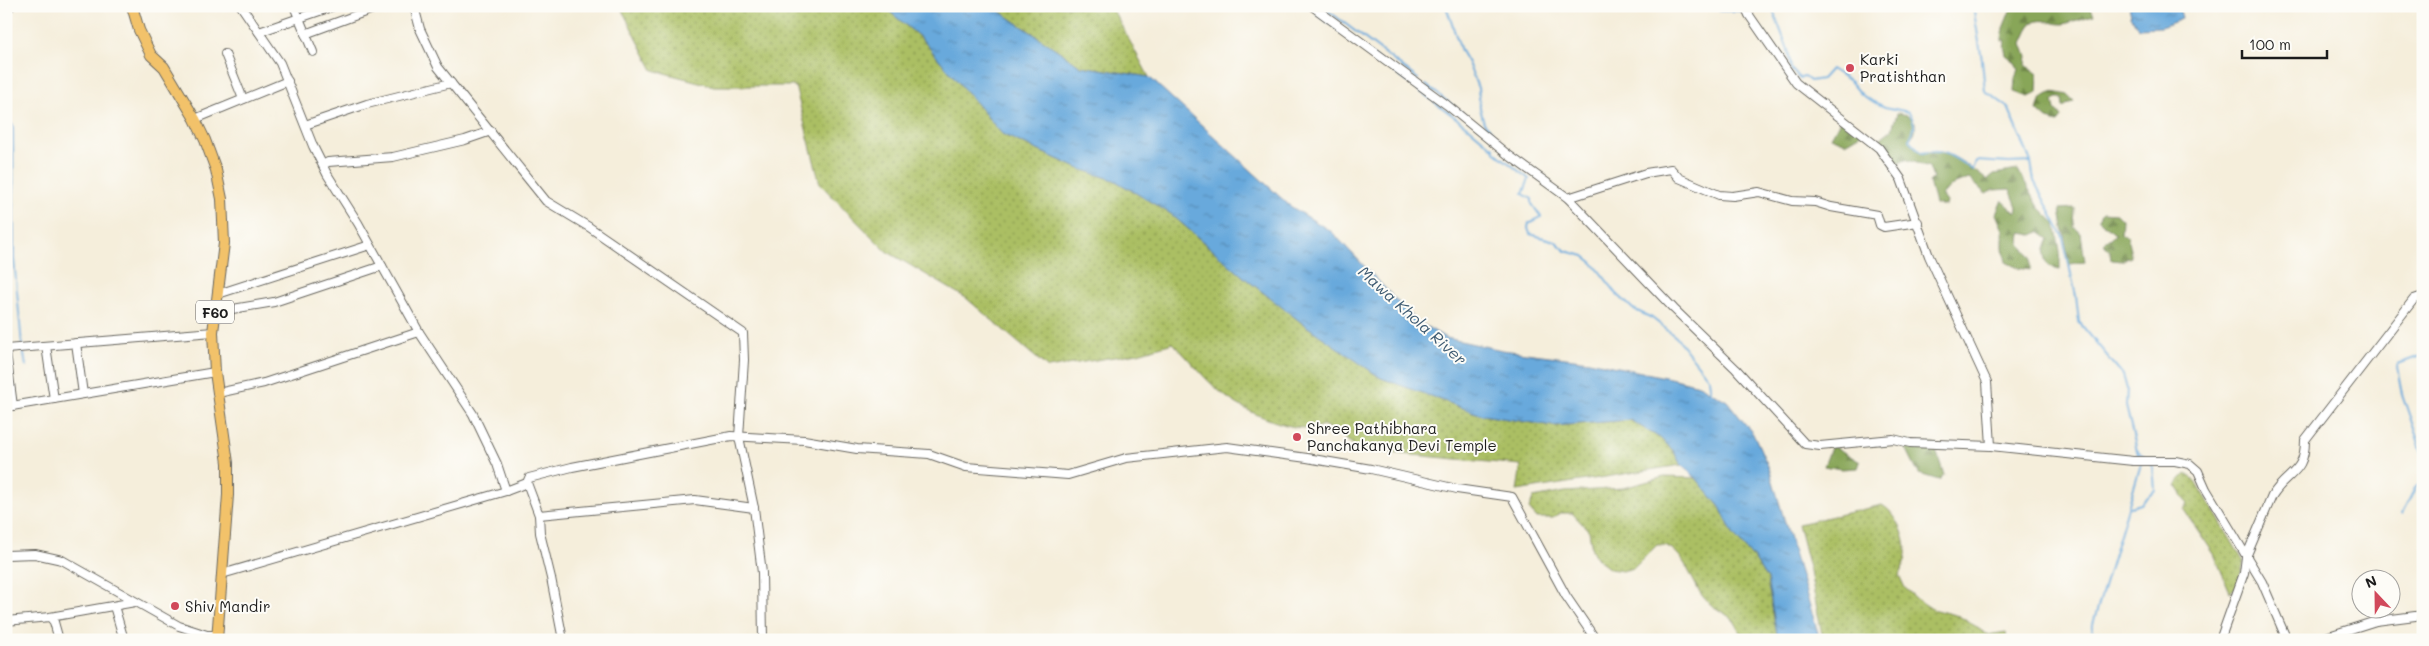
<svg xmlns="http://www.w3.org/2000/svg" width="2429" height="646" viewBox="0 0 2429 646" font-family="Mali,sans-serif">
	<style>
		.grass { fill: url(#grass-dots); stroke: #646e40 }
		.forest { fill: url(#forest-firs); stroke: #52613a }
		.water { fill: url(#water-ripples); stroke: #42627c }
		.lines { fill: none; stroke-linecap: round; stroke-linejoin: round }
		.stream { stroke: #68a9dc; stroke-width: 2 }
		.minor-casing { stroke: #68665f; stroke-width: 10 }
		.major-casing { stroke: #68665f; stroke-width: 12 }
		.minor { stroke: #fff; stroke-width: 8 }
		.major { stroke: #f2c26a; stroke-width: 10 }
		.poi-dot { fill: #d1495b; stroke: #fdfcf7; stroke-width: 2 }
		.labels { text-anchor: middle; dominant-baseline: central; stroke-width: 4; stroke-linejoin: round; paint-order: stroke }
		.shield { fill: #fdfcf7; stroke: #605f5e; stroke-width: 1 }
		.shield-label { font-size: 14px; font-weight: bold; fill: #1c1c1c }
		.poi-label { font-size: 15px; fill: #1c1c1c; stroke: #fdfcf7; text-anchor: start }
		.water-label { font-size: 16px; font-style: italic; fill: #3e5b72; stroke: #fdfcf7 }
	</style>
	<defs>
		<pattern id="grass-dots" width="8" height="8" patternUnits="userSpaceOnUse" patternTransform="scale(1.25)"><rect width="8" height="8" fill="#abbf63"/><path d="M2 2h.1M6 6h.1" fill="none" stroke="#8a9a51" stroke-width="1.8" stroke-linecap="round"/></pattern>
		<pattern id="forest-firs" width="22" height="20" patternUnits="userSpaceOnUse" patternTransform="scale(1.25)"><rect width="22" height="20" fill="#88a659"/><path d="M5 1l3.5 6h-7zM16 11l3.5 6h-7z" fill="#6e8649"/></pattern>
		<pattern id="water-ripples" width="26" height="14" patternUnits="userSpaceOnUse" patternTransform="scale(1.25)"><rect width="26" height="14" fill="#68a9dc"/><path d="M2 4q2-2 4 0t4 0M15 11q2-2 4 0t4 0" fill="none" stroke="#5589b2"/></pattern>
	</defs>
	<rect width="100%" height="100%" fill="#fdfcf7"/>
	<filter id="ink" filterUnits="userSpaceOnUse"><feTurbulence type="fractalNoise" baseFrequency=".02" numOctaves="2"/><feDisplacementMap in="SourceGraphic" scale="10" xChannelSelector="R" yChannelSelector="G"/><feConvolveMatrix kernelMatrix="1 2 1 2 8 2 1 2 1" color-interpolation-filters="sRGB"/></filter>
	<filter id="wash" filterUnits="userSpaceOnUse"><feTurbulence type="fractalNoise" baseFrequency=".0096" numOctaves="4" result="noise"/><feDisplacementMap in="SourceGraphic" scale="20" xChannelSelector="R" yChannelSelector="G"/><feGaussianBlur stdDeviation="1.12" result="paint"/><feColorMatrix in="noise" values="0 0 0 0 0 0 0 0 0 0 0 0 0 0 0 0 0 1.4 0 .05"/><feComposite in="paint" operator="in"/></filter>
	<g filter="url(#wash)">
		<rect width="100%" height="100%" fill="#f5eedb"/>
		<g class="grass">
			<path d="M620 6H883L921 38 1002 134 1077 168 1114 180 1171 214 1246 279 1302 323 1381 378 1482 415 1553 426 1630 420 1660 438 1673 450 1681 465 1517 491 1521 465 1359 450 1340 434 1323 425C1299 437 1243 411 1224 395 1205 380 1190 360 1173 343L1138 353 1048 368 966 298 886 251 820 184 795 86H714L653 70Z"/>
			<path d="M992 6H1111L1149 77 1081 66Z"/>
			<path d="M2186 474 2196 481 2244 562 2237 587 2230 592 2214 554 2184 510 2188 504 2176 485Z"/>
			<path d="M1664 477 1696 478 1720 507 1733 534 1755 560 1767 579 1778 640H1743C1739 633 1738 624 1732 619 1723 611 1712 608 1704 598 1692 585 1682 541 1657 545L1634 568 1622 571 1610 569 1597 559 1592 550 1589 531 1572 513H1560L1553 518H1537L1529 509 1533 498 1565 492 1623 488Z"/>
			<path d="M1882 505C1898 514 1910 543 1905 561 1904 565 1901 570 1899 575L1905 588 1917 599 1932 609 1959 616 1988 635 2006 632 2007 640H1823L1810 572 1798 524Z"/>
		</g>
		<g class="forest">
			<path d="M2012 6H2087L2091 9 2094 15C2084 17 2072 23 2062 24 2048 24 2047 17 2031 23L2022 43 2027 57 2026 65 2038 74 2037 93 2029 97 2014 92 2015 78 2019 70 2014 61 2006 55 2004 46 2006 40H2002L2003 28Z"/>
			<path d="M2054 92 2068 95 2074 101 2063 107 2062 98H2057L2053 101 2055 109 2062 117 2058 122 2047 119 2037 110C2040 99 2043 95 2054 92Z"/>
			<path d="M1897 113 1908 115 1915 122V132L1909 140 1922 153C1949 147 1966 165 1987 180L1994 174 2018 170 2039 207 2055 223 2060 251V270C2041 267 2042 253 2049 239L2039 232 2033 235 2021 233 2020 244 2031 258V270L2018 268 2006 262 2003 248V230L1996 214 2002 200 2016 213 2017 207 2010 189 1993 190 1986 194 1969 179 1950 186 1942 195 1947 202 1946 206 1935 204 1929 182 1933 178 1929 167 1905 159 1894 166 1883 151 1881 138 1892 129Z"/>
			<path d="M1842 117 1863 133 1846 143 1831 137Z"/>
			<path d="M2075 208 2074 227 2081 233 2085 262 2069 264 2060 209Z"/>
			<path d="M2102 212 2116 213 2122 219 2121 233 2128 236C2127 244 2131 249 2131 257L2121 261 2111 260 2110 251 2103 243 2116 234 2098 219Z"/>
			<path d="M1910 443 1934 444 1944 475 1939 480 1919 474 1905 446Z"/>
			<path d="M1832 445 1860 462 1858 468 1841 469 1824 466Z"/>
		</g>
		<g class="water">
			<path d="M883 6H992L1081 66 1149 77 1290 206 1332 232 1415 320 1446 338 1502 350 1589 361 1679 380 1699 385 1727 401 1754 435 1769 468 1820 640H1778L1767 579 1755 560 1733 534 1720 507 1696 478 1681 465 1673 450 1660 438 1630 420 1553 426 1482 415 1381 378 1302 323 1246 279 1171 214 1114 180 1077 168 1002 134 921 38Z"/>
			<path d="M2129 6H2179L2182 19 2161 27 2138 28 2131 16Z"/>
		</g>
		<g class="lines">
			<g class="stream">
				<path d="M1322 6 1418 79"/>
				<path d="M1446 6 1461 51 1468 63 1478 88 1480 108 1484 123 1493 132 1494 137"/>
				<path d="M1715 6 1721 11H1743"/>
				<path d="M1973 6 1982 60 1985 91 2008 107 2031 162 2034 181 2062 234 2076 296 2079 322 2123 375 2127 389 2126 406 2139 459"/>
				<path d="M1751 10H1773L1788 50 1791 69 1800 79 1804 76 1810 81 1822 79 1831 69 1851 82 1862 95 1874 102 1885 107 1909 112C1916 124 1916 128 1909 140L1922 153C1946 148 1954 158 1973 170L1976 161 2009 163 2031 162"/>
				<path d="M1317 14 1468 127 1493 148"/>
				<path d="M1426 85 1478 125 1493 132"/>
				<path d="M6 117 13 126 14 259 22 345"/>
				<path d="M1493 146 1496 153 1529 179 1523 194 1532 199V204L1541 217 1529 223 1528 228 1530 234 1555 241 1566 251 1584 256 1593 263 1617 294 1633 309 1652 318 1676 337 1709 379 1711 394"/>
				<path d="M23 349 26 366"/>
				<path d="M2423 355 2398 364 2397 367 2402 394 2423 455"/>
				<path d="M2137 450 2146 459"/>
				<path d="M2130 507 2141 504 2155 490 2153 467 2151 464"/>
				<path d="M2402 514 2415 488 2423 481"/>
				<path d="M2092 640 2093 624 2141 464"/>
			</g>
		</g>
	</g>
	<g filter="url(#ink)">
		<g class="lines">
			<g class="minor-casing">
				<g id="minor">
					<path d="M241 6 280 63 313 146 327 174 358 223 419 332 473 414 497 464 506 491 527 483 539 515 695 500 754 508"/>
					<path d="M294 6 313 52"/>
					<path d="M414 6 420 29 438 67 546 201 589 227 743 333 744 360 739 437 754 508 762 573 763 640"/>
					<path d="M1312 6 1447 105 1507 154 1568 198 1674 309 1736 369 1805 444 1820 446 1893 439 1910 443 1991 446 2133 461H2175L2190 464 2198 471 2206 489 2262 582 2287 640"/>
					<path d="M1745 6 1749 15 1796 83 1879 148 1901 179 1929 256 1987 382 1991 446"/>
					<path d="M6 7 11 6"/>
					<path d="M259 32 334 6"/>
					<path d="M305 34 381 6"/>
					<path d="M225 54 243 99"/>
					<path d="M195 119 288 81"/>
					<path d="M305 125 367 104 451 83"/>
					<path d="M323 165 328 162 393 157 465 140 491 131"/>
					<path d="M1568 198 1646 173 1671 169 1679 178 1719 195 1733 196 1759 192 1792 201 1815 202 1831 207 1877 215 1880 225 1884 227 1918 222"/>
					<path d="M218 294 370 245"/>
					<path d="M215 312 274 302 382 266"/>
					<path d="M76 343 83 394"/>
					<path d="M46 346 54 399"/>
					<path d="M6 349 213 332"/>
					<path d="M6 352 13 406"/>
					<path d="M218 393 264 383 419 332"/>
					<path d="M6 407 215 372"/>
					<path d="M527 483 529 478 572 467 731 436 804 440 857 449 929 454 966 467 1068 475 1126 458 1227 447 1307 458 1371 469 1457 489 1512 497 1566 596 1596 640"/>
					<path d="M539 515 540 533 551 578 563 640"/>
					<path d="M6 555 35 554 62 560 179 626 207 635H217"/>
					<path d="M222 574 506 491"/>
					<path d="M114 606 124 640"/>
					<path d="M50 617 54 622 59 640"/>
					<path d="M6 621 50 617 135 602"/>
					<path d="M2220 640 2244 573 2246 557 2272 496C2287 471 2305 475 2305 440L2414 299 2423 296"/>
					<path d="M2316 640 2376 621 2423 615"/>
				</g>
			</g>
			<g class="major-casing">
				<path id="major" d="M132 6 139 30 151 55 164 67 195 119 205 140 216 170 222 199 224 243 213 332 215 372 228 463V495L217 640"/>
			</g>
			<use href="#minor" class="minor"/>
			<use href="#major" class="major"/>
		</g>
	</g>
	<g class="poi-dot">
		<circle cx="1850" cy="68" r="5"/>
		<circle cx="1297" cy="437" r="5"/>
		<circle cx="175" cy="606" r="5"/>
	</g>
	<g class="labels">
		<rect class="shield" x="196" y="300.5" width="38" height="23" rx="4"/>
		<g class="shield-label">
			<text x="215" y="312">F60</text>
		</g>
		<g class="poi-label">
			<text x="1860" y="59">Karki<tspan x="1860" dy="17">Pratishthan</tspan></text>
			<text x="1307" y="428">Shree Pathibhara<tspan x="1307" dy="17">Panchakanya Devi Temple</tspan></text>
			<text x="185" y="606">Shiv Mandir</text>
		</g>
		<g class="water-label">
			<text transform="translate(1413 315) rotate(42)">Mawa Khola River</text>
		</g>
	</g>
	<rect width="2429" height="646" fill="none" stroke="#fdfcf7" stroke-width="25"/>
	<g transform="translate(2376 594) rotate(338)"><circle r="24" fill="#fdfcf7" stroke="#a3a29f"/>
	<path d="M0-4L9 19L0 12L-9 19Z" fill="#d1495b"/>
	<text y="-8" font-size="14" font-weight="bold" text-anchor="middle" fill="#1c1c1c">N</text>
	</g>
	<path d="M2242 50v8h85v-8" fill="none" stroke="#1c1c1c" stroke-width="2.5"/>
	<text x="2249" y="50" font-size="15" fill="#1c1c1c" stroke="#fdfcf7" stroke-width="4" paint-order="stroke">100 m</text>
</svg>
